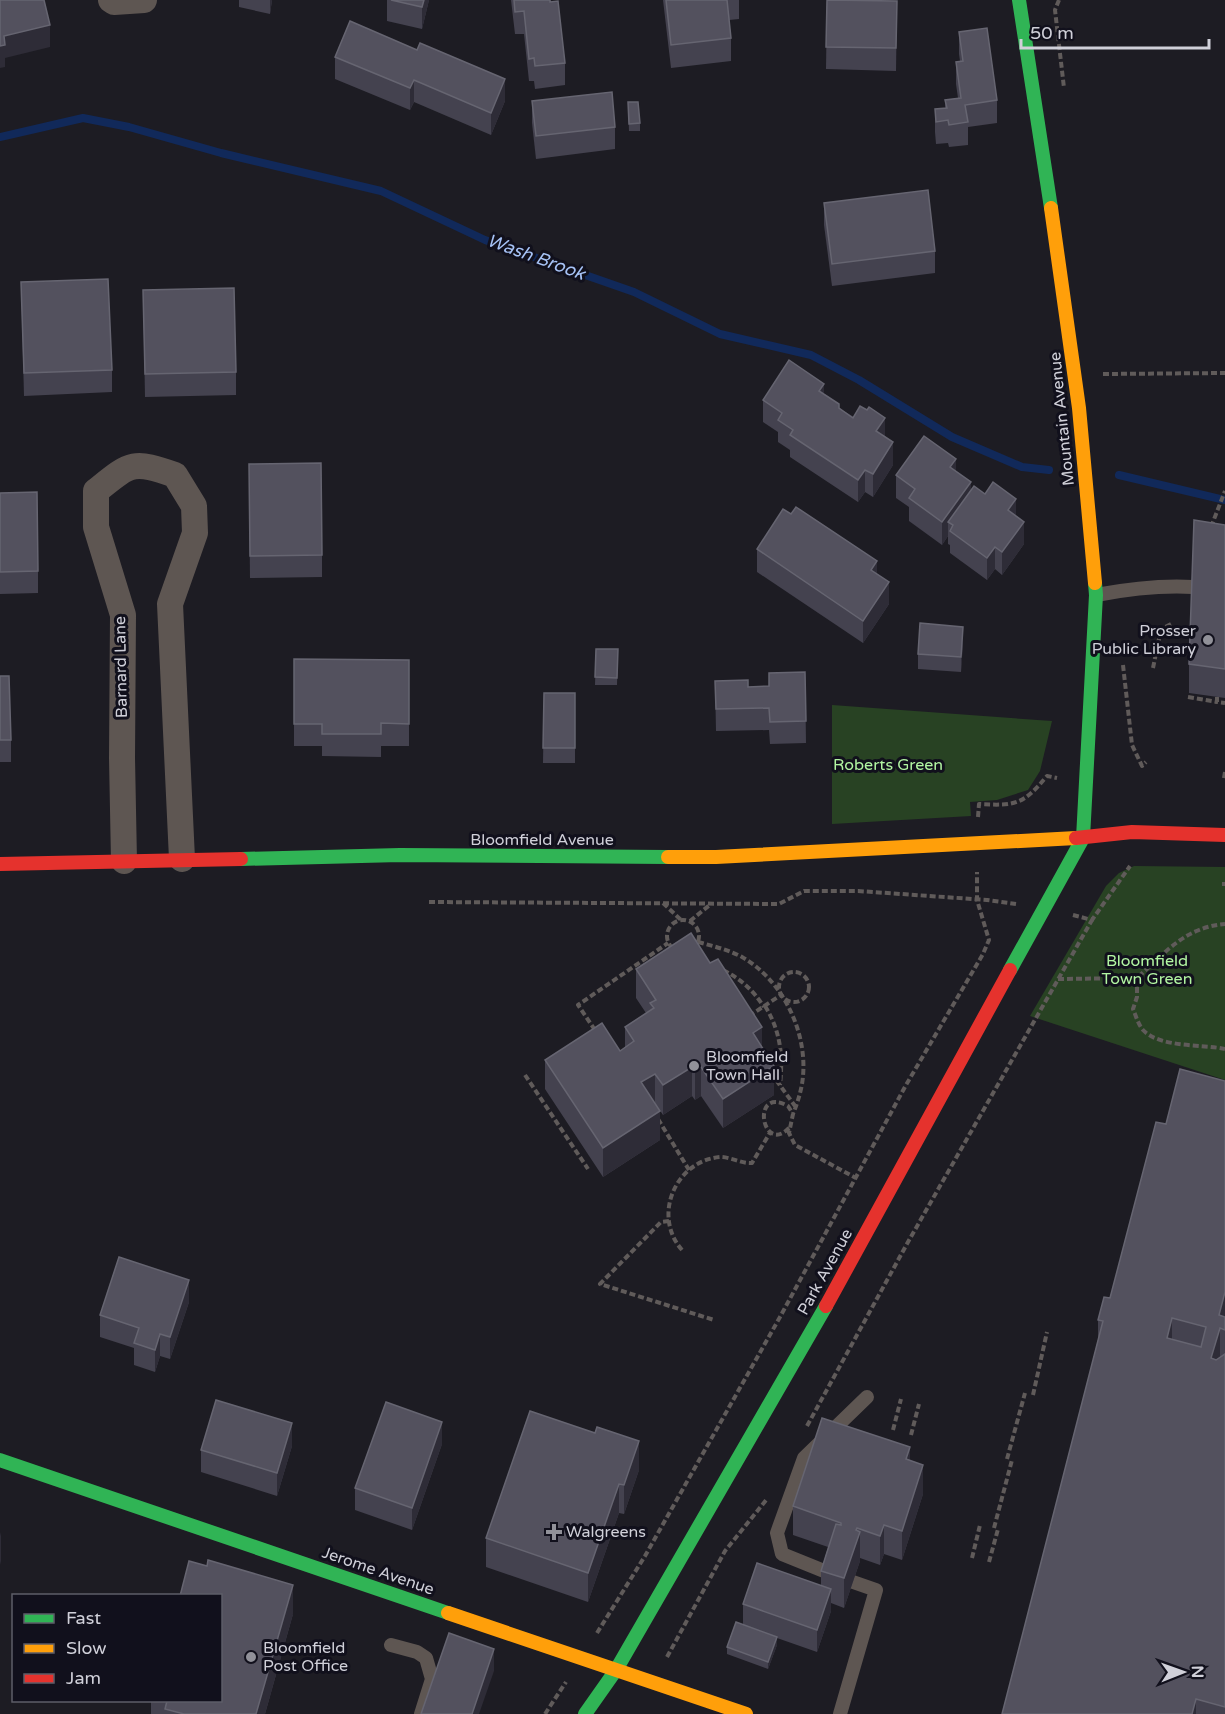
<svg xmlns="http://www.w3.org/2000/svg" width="1225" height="1714" viewBox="0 0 1225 1714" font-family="'Varela Round',sans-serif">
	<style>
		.green { fill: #284223 }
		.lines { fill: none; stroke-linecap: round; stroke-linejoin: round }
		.stream { stroke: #11295a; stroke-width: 8 }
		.path { stroke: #605b5a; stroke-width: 4; stroke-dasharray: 6 3; stroke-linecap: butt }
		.lane { stroke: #5e5652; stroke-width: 14 }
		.street { stroke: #5e5652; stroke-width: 26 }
		.fast { stroke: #30b455; stroke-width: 14 }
		.slow { stroke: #ff9f0a; stroke-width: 14 }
		.jam { stroke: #e5322d; stroke-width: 14 }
		.wall { fill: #44424f }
		.shaded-wall { fill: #2e2c37 }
		.building { fill: #53515e; stroke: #666571; stroke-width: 1.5; fill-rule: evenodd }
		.poi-dot { fill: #919199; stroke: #11101c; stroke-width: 2 }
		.labels { text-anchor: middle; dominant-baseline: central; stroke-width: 6; stroke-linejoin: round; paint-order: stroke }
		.street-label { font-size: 16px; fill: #d0d0d9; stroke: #11101c }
		.poi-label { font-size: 16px; fill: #d0d0d9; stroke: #11101c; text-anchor: start }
		.park-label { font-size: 16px; fill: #b2f6a2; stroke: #11101c }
		.water-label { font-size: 18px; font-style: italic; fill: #a6c2f5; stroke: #11101c }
	</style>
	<rect width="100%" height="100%" fill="#1d1c23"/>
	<g class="green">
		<path d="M832 705 1052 721 1040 771 1028 790 997 800 970 802 971 816 832 824Z"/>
		<path d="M1134 866 1225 867V1080L1030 1016 1106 886 1119 873Z"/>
	</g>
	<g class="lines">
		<g class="stream">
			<path d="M0 137 83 118 129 127 221 153 381 191 485 240 634 292 720 334 811 355 859 380 952 437 1022 467 1049 470"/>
			<path d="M1119 475 1225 500"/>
		</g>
		<g class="path">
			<path d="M1059 0 1055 10 1064 88"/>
			<path d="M1103 374 1225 373"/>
			<path d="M1211 527 1225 491"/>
			<path d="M1123 665 1132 745 1142 766 1146 762"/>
			<path d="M1153 668 1161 629 1171 624"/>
			<path d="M1188 697 1217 702"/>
			<path d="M1217 697V702L1225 703"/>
			<path d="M1224 778 1225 772"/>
			<path d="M978 817 979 804C1015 806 1023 805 1047 776L1057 778"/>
			<path d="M1222 884H1225"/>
			<path d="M429 902 779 904 804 891H858L987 900 1016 904"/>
			<path d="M663 903 681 920"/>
			<path d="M1073 915 1092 920 1130 866"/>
			<circle cx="683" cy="936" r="16"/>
			<path d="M690 921 711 904"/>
			<path d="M698 942C713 946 729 950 742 957 784 981 810 1036 802 1084 800 1095 797 1104 793 1114"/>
			<path d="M723 970C741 979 753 990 764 1007"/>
			<circle cx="794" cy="987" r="15"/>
			<path d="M1137 978V997L1133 1009C1136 1016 1138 1024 1143 1030 1160 1048 1202 1044 1225 1049"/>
			<path d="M1058 979 1137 978C1165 953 1185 927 1225 924"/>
			<path d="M765 1006C781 1032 783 1056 780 1085"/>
			<path d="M749 1016 781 995"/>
			<path d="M595 1030 578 1005 668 943"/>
			<path d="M771 1073 795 1106"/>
			<path d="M525 1075 588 1169"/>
			<path d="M658 1119 689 1170"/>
			<path d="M789 1128C762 1156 750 1085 788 1106L793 1114 789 1133 795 1145 856 1178"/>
			<path d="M669 1221 661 1222 600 1284 714 1320"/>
			<path d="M682 1250C652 1216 675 1161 720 1157 731 1157 742 1164 752 1163L771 1131"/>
			<path d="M1033 1395 1047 1332"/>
			<path d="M807 1426 908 1242 1092 920"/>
			<path d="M893 1430 901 1399"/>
			<path d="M911 1435 919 1404"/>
			<path d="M1007 1459 1025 1393"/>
			<path d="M994 1528 1012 1460"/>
			<path d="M972 1558 980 1525"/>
			<path d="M989 1562 998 1529"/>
			<path d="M597 1633 645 1556 780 1317 906 1085 983 954 989 940 977 900V872"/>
			<path d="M667 1657 725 1551 767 1499"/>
			<path d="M545 1714 566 1682"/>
		</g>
		<g class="lane">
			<path d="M1096 595C1128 589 1160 585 1193 587"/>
			<path d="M829 1573 782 1554 777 1533 804 1458 867 1397"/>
			<path d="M391 1645 417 1652 426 1658 432 1679 421 1714"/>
			<path d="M840 1714 876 1590 853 1582"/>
		</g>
		<g class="street">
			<path d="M111 0 114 2 144 0"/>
			<path d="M124 861 122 758 123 615 96 527V491C131 463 132 460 175 475L194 506 195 533 170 604 182 859"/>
		</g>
		<g class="fast">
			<path d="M1019 0 1051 208"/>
			<path d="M241 859 400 855 668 857"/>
			<path d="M1010 970 1083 838 1096 595 1095 583"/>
			<path d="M0 1460 448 1613"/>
			<path d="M585 1714 616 1670 826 1306"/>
		</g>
		<g class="slow">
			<path d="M1051 208 1079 408 1095 583"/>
			<path d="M668 857H716L1076 838"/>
			<path d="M448 1613 746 1714"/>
		</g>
		<g class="jam">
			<path d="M1076 838 1132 832 1225 835"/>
			<path d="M0 864 241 859"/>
			<path d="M826 1306 1010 970"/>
		</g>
	</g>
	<g class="wall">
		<path d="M239 0H272L270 14 239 7Z"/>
		<path d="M387 0H429L422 29 387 21Z"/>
		<path d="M511 0H550L565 63V85L535 89 534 81H529L524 34H515Z"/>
		<path d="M663 0H739V19L729 20 731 38V61L671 68Z"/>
		<path d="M827 0 897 1 896 71 826 69Z"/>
		<path d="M959 32 997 100V123L968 127V145L949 147 948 143 936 144 935 132V109L945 108V100L958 98 956 84V62L960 61 959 54Z"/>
		<path d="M335 57 505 101 491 135 414 102 410 110 335 79Z"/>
		<path d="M532 101 615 127V149L536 159 532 123Z"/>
		<path d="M628 102 640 123V131H629Z"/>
		<path d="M824 203 935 251V273L832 286 824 225Z"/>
		<path d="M21 282 112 370V392L24 396Z"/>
		<path d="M143 290 236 372V395L145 397Z"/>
		<path d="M824 395 839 408 885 436 893 465 873 497 865 492 858 502 790 457V450L778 442V432L763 422V400Z"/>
		<path d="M956 472 971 490 1016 516 1024 544 1002 575 995 569 987 580 950 553V545L948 544V536L942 545 909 521V507L896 498V475Z"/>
		<path d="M249 486 322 555V577L250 578Z"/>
		<path d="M0 493 38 571V593L0 594Z"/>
		<path d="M791 514 877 574 889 604 863 643 757 572V549Z"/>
		<path d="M1225 525V698L1189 693V664Z"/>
		<path d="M963 642 961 672 918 669V654Z"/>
		<path d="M596 649H618L617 685H595Z"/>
		<path d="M294 659 409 660V746H381V757L322 756V746H294Z"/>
		<path d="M805 672 806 743 770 744 769 730 716 731 715 681 748 687 769 686Z"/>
		<path d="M0 676 11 740V762H0Z"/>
		<path d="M544 693H575V763H543Z"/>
		<path d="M636 969 762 1048 774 1095 723 1128 701 1096 695 1100 692 1096 663 1115 655 1103 660 1140 603 1177 545 1089V1060L620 1051 625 1047V1027L646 1013 636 998Z"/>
		<path d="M1225 1081V1714H1002L1098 1340V1320L1110 1298 1166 1124Z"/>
		<path d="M189 1302 170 1359 160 1356 155 1372 134 1365V1348L100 1337V1315Z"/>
		<path d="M442 1444 412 1530 355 1510V1488Z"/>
		<path d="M292 1446 277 1496 201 1472V1450Z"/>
		<path d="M910 1461 923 1494 902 1560 884 1554 880 1565 860 1558V1561L844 1608 831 1603V1611L817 1652 777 1638V1645L768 1669 727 1654V1647L743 1625V1604L821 1585V1571L828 1547 793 1535V1506Z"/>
		<path d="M639 1470 624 1514 619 1513 588 1602 486 1567V1538Z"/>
		<path d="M293 1614 265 1714H151V1701H220Z"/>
	</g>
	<g class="shaded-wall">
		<path d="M270 0H272L270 14Z"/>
		<path d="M424 0H429L422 29V7Z"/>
		<path d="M50 25V47L5 58V67L0 68V46L4 36Z"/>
		<path d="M505 79V101L491 135V113Z"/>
		<path d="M414 80V102L410 110V88Z"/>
		<path d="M824 384V406L819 391Z"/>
		<path d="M885 418V440L876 431Z"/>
		<path d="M893 442V465L873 497V474Z"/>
		<path d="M956 459V482L950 467Z"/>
		<path d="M865 470V492L858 502V480Z"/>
		<path d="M971 482V505L948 522V536L942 545V522Z"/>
		<path d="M1016 499V521L1008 510Z"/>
		<path d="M1024 522V544L1002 575V552Z"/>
		<path d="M995 547V569L987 580V558Z"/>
		<path d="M877 561V583L871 570Z"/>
		<path d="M889 582V604L863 643V621Z"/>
		<path d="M963 627V642L961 672V657Z"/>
		<path d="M762 1027V1056L753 1033Z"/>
		<path d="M774 1066V1095L723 1128V1099Z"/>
		<path d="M692 1067V1096L663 1115V1085Z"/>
		<path d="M701 1067V1096L695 1100V1071Z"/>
		<path d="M655 1074V1103L641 1112V1082Z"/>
		<path d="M660 1111V1140L603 1177V1148Z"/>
		<path d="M189 1280V1302L170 1359V1337Z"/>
		<path d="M1225 1292V1321L1220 1328V1357L1211 1387V1358L1219 1315Z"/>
		<path d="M1172 1318V1347L1167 1338Z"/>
		<path d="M160 1334V1356L155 1372V1350Z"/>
		<path d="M442 1422V1444L412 1530V1508Z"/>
		<path d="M292 1423V1446L277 1496V1473Z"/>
		<path d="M639 1441V1470L624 1514V1485Z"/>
		<path d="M910 1447V1477L906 1459Z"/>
		<path d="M923 1465V1494L902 1560V1531Z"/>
		<path d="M619 1484V1513L588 1602V1573Z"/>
		<path d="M884 1525V1554L880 1565V1536Z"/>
		<path d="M857 1528V1539L860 1532V1561L844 1608V1578Z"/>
		<path d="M1 1532V1561L0 1565V1536Z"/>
		<path d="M293 1585V1614L265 1714H256Z"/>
		<path d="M831 1589V1611L817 1652V1630Z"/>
		<path d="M777 1637V1645L768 1669V1662Z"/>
		<path d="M494 1649V1671L479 1714H472Z"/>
		<path d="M1196 1699V1714H1192Z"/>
	</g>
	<g class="building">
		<path d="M0 0H44L50 25 4 36 5 45 0 46Z"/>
		<path d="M391 0H424L422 7Z"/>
		<path d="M514 0H550V2L558 1 565 63 535 66 534 58 529 59 524 11 515 12Z"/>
		<path d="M666 0H727L731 38 671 45Z"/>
		<path d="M827 0 897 1 896 48 826 47Z"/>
		<path d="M350 21 417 50 420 43 505 79 491 113 414 80 410 88 335 57Z"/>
		<path d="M987 28 997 100 965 105 968 122 949 125 948 120 936 122 935 109 947 108 945 100 961 98 956 62 963 61 959 32Z"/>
		<path d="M612 92 615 127 536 136 532 101Z"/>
		<path d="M628 102H638L640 123 629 124Z"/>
		<path d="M928 190 935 251 832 264 824 203Z"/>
		<path d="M108 279 112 370 24 373 21 282Z"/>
		<path d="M234 288 236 372 145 374 143 290Z"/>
		<path d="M789 360 824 384 819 391 839 404V408L853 418 860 406 867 410 869 407 885 418 876 431 893 442 873 474 865 470 858 480 790 435 793 430 778 420 782 413 763 400Z"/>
		<path d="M924 436 956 459 950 467 971 482 942 522 909 498 915 489 896 475Z"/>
		<path d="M321 463 322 555 250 556 249 464Z"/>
		<path d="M993 482 1016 499 1008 510 1024 522 1002 552 995 547 987 558 950 531 953 525 948 522 974 486 985 494Z"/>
		<path d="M37 492 38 571 0 572V493Z"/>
		<path d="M796 507 877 561 871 570 889 582 863 621 757 549 783 509 791 514Z"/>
		<path d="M1194 520 1225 525V669L1189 664Z"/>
		<path d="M920 623 963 627 961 657 918 654Z"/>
		<path d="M596 649H618L617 678 595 677Z"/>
		<path d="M294 659 409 660V724L381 723V734H322V724H294Z"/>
		<path d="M805 672 806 721 770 722 769 708 716 709 715 681 748 680V687L769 686V673Z"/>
		<path d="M0 676H9L11 740H0Z"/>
		<path d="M544 693H575V748H543Z"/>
		<path d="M691 933 710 963 718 959 762 1027 753 1033 774 1066 723 1099 701 1067 695 1071 692 1067 663 1085 655 1074 641 1082 660 1111 603 1148 545 1060 602 1023 620 1051 634 1041 625 1027 654 1008 650 1003 656 1000 636 969Z"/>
		<path d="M1180 1069 1225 1081V1292L1219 1315 1225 1317V1330L1220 1328 1211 1358 1216 1360 1225 1354V1707L1196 1699 1192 1714H1002L1103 1321 1098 1320 1104 1297 1110 1298 1156 1122 1166 1124ZM1172 1318 1206 1327 1201 1347 1167 1338Z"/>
		<path d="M119 1257 189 1280 170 1337 160 1334 155 1350 134 1343 139 1328 100 1315Z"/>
		<path d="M216 1400 292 1423 277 1473 201 1450Z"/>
		<path d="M386 1402 442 1422 412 1508 355 1488Z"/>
		<path d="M530 1411 595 1433 597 1427 639 1441 624 1485 619 1484 588 1573 486 1538Z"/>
		<path d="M822 1418 910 1447 906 1459 923 1465 902 1531 884 1525 880 1536 857 1528 856 1530 860 1532 844 1578 821 1571 836 1524 841 1525V1523L793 1506Z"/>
		<path d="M208 1560 293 1585 256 1714H184L165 1709 167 1701H166H220V1596H180L189 1561 207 1566Z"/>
		<path d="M757 1563 831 1589 817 1630 743 1604Z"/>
		<path d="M736 1622 777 1637 768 1662 727 1647Z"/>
		<path d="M449 1633 494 1649 472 1714H421Z"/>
	</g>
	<g class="poi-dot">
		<circle cx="1208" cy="640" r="6"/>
		<circle cx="694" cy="1066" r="6"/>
		<path d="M551 1523h6v6h6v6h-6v6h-6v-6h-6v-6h6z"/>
		<circle cx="251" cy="1657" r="6"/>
	</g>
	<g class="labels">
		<g class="street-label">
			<text transform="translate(1062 419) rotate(-96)">Mountain Avenue</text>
			<text transform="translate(121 667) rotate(-91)">Barnard Lane</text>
			<text x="542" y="840">Bloomfield Avenue</text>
			<text transform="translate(825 1272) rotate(-61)">Park Avenue</text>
			<text transform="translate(378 1571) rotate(19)">Jerome Avenue</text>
		</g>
		<g class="poi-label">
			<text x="1196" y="631" text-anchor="end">Prosser<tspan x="1196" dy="18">Public Library</tspan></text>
			<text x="706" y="1057">Bloomfield<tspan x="706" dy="18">Town Hall</tspan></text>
			<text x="566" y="1532">Walgreens</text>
			<text x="263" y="1648">Bloomfield<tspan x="263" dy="18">Post Office</tspan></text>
		</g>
		<g class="park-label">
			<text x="888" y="765">Roberts Green</text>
			<text x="1147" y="961">Bloomfield<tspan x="1147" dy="18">Town Green</tspan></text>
		</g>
		<g class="water-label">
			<text transform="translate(536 257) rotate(20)">Wash Brook</text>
		</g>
	</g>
	<rect x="12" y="1594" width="210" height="108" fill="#11101c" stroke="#5d5d68" stroke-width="1.5"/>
	<rect x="24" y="1614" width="30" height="9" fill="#30b455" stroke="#5d5d68" stroke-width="1.5"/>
	<text x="66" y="1624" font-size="18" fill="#d0d0d9">Fast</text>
	<rect x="24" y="1644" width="30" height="9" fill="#ff9f0a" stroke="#5d5d68" stroke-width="1.5"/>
	<text x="66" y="1654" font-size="18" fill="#d0d0d9">Slow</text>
	<rect x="24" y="1674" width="30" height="9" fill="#e5322d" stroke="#5d5d68" stroke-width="1.5"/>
	<text x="66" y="1684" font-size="18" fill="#d0d0d9">Jam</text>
	<g transform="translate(1183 1672) rotate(89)" stroke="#11101c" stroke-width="4.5" paint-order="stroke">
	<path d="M0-4.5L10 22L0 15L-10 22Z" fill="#d0d0d9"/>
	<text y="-9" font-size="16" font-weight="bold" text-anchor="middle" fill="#d0d0d9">N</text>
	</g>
	<path d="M1021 39v9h188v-9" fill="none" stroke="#d0d0d9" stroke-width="3"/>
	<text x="1030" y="39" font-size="18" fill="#d0d0d9" stroke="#11101c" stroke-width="4.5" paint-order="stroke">50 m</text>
</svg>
